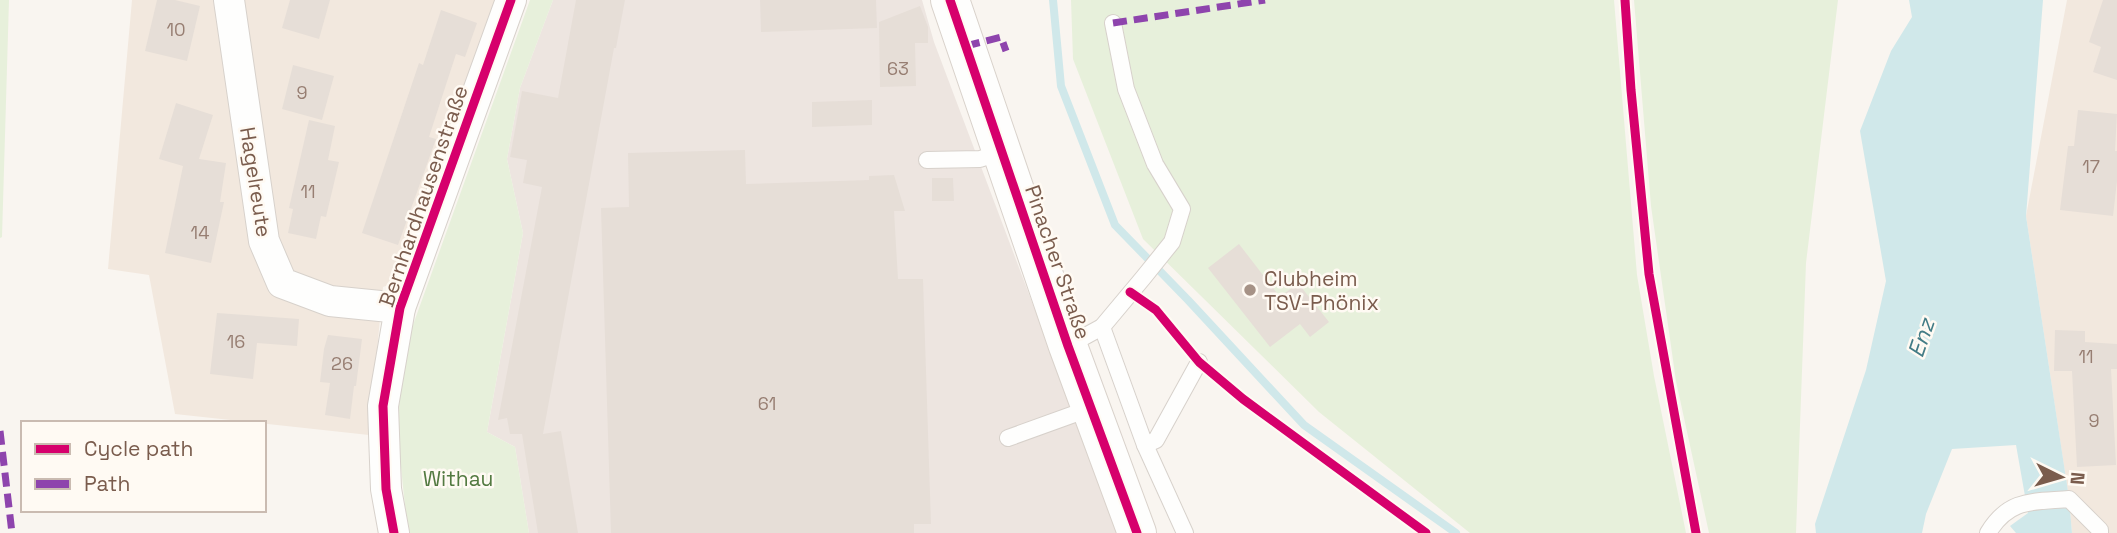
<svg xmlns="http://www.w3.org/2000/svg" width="2117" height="533" viewBox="0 0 2117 533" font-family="'Space Grotesk',sans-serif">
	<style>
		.residential { fill: #f2e8de }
		.industrial { fill: #ede5e0 }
		.green { fill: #e7f0db }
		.water { fill: #d0e8ea }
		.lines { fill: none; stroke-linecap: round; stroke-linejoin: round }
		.stream { stroke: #d0e8ea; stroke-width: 8 }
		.building { fill: #e6ded7 }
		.lane-casing { stroke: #d7d1cb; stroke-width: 18 }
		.street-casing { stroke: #d7d1cb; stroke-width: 32 }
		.secondary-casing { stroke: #d9d2cb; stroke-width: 40 }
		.lane { stroke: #fefefd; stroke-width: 16 }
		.street { stroke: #fefefd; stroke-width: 30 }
		.secondary { stroke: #fefefd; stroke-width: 38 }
		.quiet { stroke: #8e44ad; stroke-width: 7; stroke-dasharray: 14 7; stroke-linecap: butt }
		.cycleway-casing { stroke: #fffaf3; stroke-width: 13 }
		.cycleway { stroke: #d6006c; stroke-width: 9 }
		.poi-dot { fill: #a69286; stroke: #fffaf3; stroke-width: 2.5 }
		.labels { text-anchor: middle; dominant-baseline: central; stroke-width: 5; stroke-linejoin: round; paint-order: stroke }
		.number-label { font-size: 18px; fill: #977e72 }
		.street-label { font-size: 21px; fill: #7a5c4d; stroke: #fffaf3 }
		.poi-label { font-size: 21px; fill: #7a5c4d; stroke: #fffaf3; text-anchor: start }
		.park-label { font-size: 21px; fill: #537a41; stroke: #fffaf3 }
		.water-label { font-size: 23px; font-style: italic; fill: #437c86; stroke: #fffaf3 }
	</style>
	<rect width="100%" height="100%" fill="#f9f5f0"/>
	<g class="residential">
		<path d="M132 0H504L402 280 383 287 369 435 175 414 149 275 108 269Z"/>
		<path d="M2067 0H2117V533H2072L2069 499 2026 216Z"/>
	</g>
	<path class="industrial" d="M553 0H922L934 42 1119 533H529L515 447 487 432 523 233 507 159 520 88Z"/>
	<g class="green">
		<path d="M0 0H9L2 237 0 238Z"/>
		<path d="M530 0H553L520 88 507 159 523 233 487 432 515 447 529 533H409L407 525 394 400 409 336Z"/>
		<path d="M1071 0H1614L1637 275 1654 376 1686 533H1470L1319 412 1143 239 1073 59Z"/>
		<path d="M1634 0H1838L1806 263 1796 533H1709L1676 381 1651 206Z"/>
	</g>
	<path class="water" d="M1909 0H2043L2026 216 2069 498 2072 533H2016L2010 526 2028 513 2016 445 1952 449 1926 514 1922 533H1816L1815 524 1866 370 1886 281 1860 131 1891 51 1912 17Z"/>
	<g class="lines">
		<path class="stream" d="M1053 0 1061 86 1115 225 1188 300 1304 425 1456 533"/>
	</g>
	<g class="building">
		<path d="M157 0H175L200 6 187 61 145 51Z"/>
		<path d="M290 0H330L319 39 282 28Z"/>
		<path d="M576 0H625L616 48H614L543 434 561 431 578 533H538L522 434H510L507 418 498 420 542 187 523 183 527 160 510 157 522 91 558 98Z"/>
		<path d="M760 0H876L877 28 761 32Z"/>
		<path d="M2103 0H2117V80L2093 72 2101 47 2089 42Z"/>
		<path d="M920 6 928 27V43H915L916 86 880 87 879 22Z"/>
		<path d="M441 10 477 23 465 57 456 54 429 137 436 139 398 245 362 233 419 63 423 65Z"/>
		<path d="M293 65 334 76 322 120 282 109Z"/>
		<path d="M872 100V125L812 127V102Z"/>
		<path d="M176 103 213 115 199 159 226 163 220 202H224L211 263 165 253 183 166 159 159Z"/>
		<path d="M2078 110 2117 114 2115 151H2117V181L2113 216 2060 210 2068 146H2074Z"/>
		<path d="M309 120 335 126 328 160 339 162 326 217 321 216 316 239 288 233 293 209 289 208Z"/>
		<path d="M745 150 746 184 869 180V176L894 175 905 211H894L898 279H923L931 524H914V533H611L601 208 629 207 628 153Z"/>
		<path d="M932 178H953L954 201H932Z"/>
		<path d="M1239 244 1280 297 1298 283 1329 322 1310 337 1300 324 1270 347 1208 268Z"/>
		<path d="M217 313 299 319 297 346 257 343 253 379 210 374Z"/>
		<path d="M2055 330 2085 331V342L2117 344V369H2111L2116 465 2077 467 2072 371H2054Z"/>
		<path d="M328 335 362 339 356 386H354L350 419 325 415 330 383 320 382 324 349Z"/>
	</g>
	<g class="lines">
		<g class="lane-casing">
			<g id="lane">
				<path d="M927 160 980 159 1002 152"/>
				<path d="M1102 327 1145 445 1185 533"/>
				<path d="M1069 345 1102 327 1143 278 1172 242 1182 209 1155 164 1126 89 1113 23"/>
				<path d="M1008 438 1091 408"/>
				<path d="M1145 445 1156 440 1199 362"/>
				<path d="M1988 533C2009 498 2033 502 2069 499L2100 530V533"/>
			</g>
		</g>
		<g class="street-casing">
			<g id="street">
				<path d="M229 0 264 241 282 283 330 301 400 308"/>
				<path d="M394 533 386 489 383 406 400 308 511 0"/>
			</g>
		</g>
		<g class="secondary-casing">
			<path id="secondary" d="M950 0 1068 346 1137 533"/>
		</g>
		<use href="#lane" class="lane"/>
		<use href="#street" class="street"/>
		<use href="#secondary" class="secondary"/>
		<g class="quiet">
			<path d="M1113 23 1265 0"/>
			<path d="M966 46 1001 37 1006 51"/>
			<path d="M0 431 12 533"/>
		</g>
		<g class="cycleway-casing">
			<g id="cycleway">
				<path d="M950 0 1068 346 1137 533"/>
				<path d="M1625 0 1631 90 1649 274 1696 533"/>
				<path d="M1130 292 1156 310 1199 362 1243 399 1426 533"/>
				<path d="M394 533 386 489 383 406 400 308 511 0"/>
			</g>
		</g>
		<use href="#cycleway" class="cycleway"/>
	</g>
	<circle class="poi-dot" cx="1250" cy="290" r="7"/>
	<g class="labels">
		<g class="number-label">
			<text x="176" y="29">10</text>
			<text x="898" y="68">63</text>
			<text x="302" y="92">9</text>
			<text x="2091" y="166">17</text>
			<text x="308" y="191">11</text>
			<text x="200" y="232">14</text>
			<text x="236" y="341">16</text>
			<text x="2086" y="356">11</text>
			<text x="342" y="363">26</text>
			<text x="767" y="403">61</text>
			<text x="2094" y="420">9</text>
		</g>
		<g class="street-label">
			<text transform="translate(256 182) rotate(81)">Hagelreute</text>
			<text transform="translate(423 196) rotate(-71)">Bernhardhausenstraße</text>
			<text transform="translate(1058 262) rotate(71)">Pinacher Straße</text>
		</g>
		<g class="poi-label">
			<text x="1264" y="278">Clubheim<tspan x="1264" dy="24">TSV-Phönix</tspan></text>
		</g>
		<g class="park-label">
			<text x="458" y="478">Withau</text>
		</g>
		<g class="water-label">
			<text transform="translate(1921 338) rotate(-71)">Enz</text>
		</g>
	</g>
	<rect x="21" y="421" width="245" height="91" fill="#fffaf3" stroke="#cabbb1" stroke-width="2"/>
	<rect x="35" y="444" width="35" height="10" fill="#d6006c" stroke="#cabbb1" stroke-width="2"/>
	<text x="84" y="456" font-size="21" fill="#7a5c4d">Cycle path</text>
	<rect x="35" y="479" width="35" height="10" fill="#8e44ad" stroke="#cabbb1" stroke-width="2"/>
	<text x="84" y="491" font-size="21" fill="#7a5c4d">Path</text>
	<g transform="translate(2061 477) rotate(95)" stroke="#fffaf3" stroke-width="5" paint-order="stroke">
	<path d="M0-5L12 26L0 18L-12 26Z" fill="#7a5c4d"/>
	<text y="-10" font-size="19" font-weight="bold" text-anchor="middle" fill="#7a5c4d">N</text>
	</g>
</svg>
